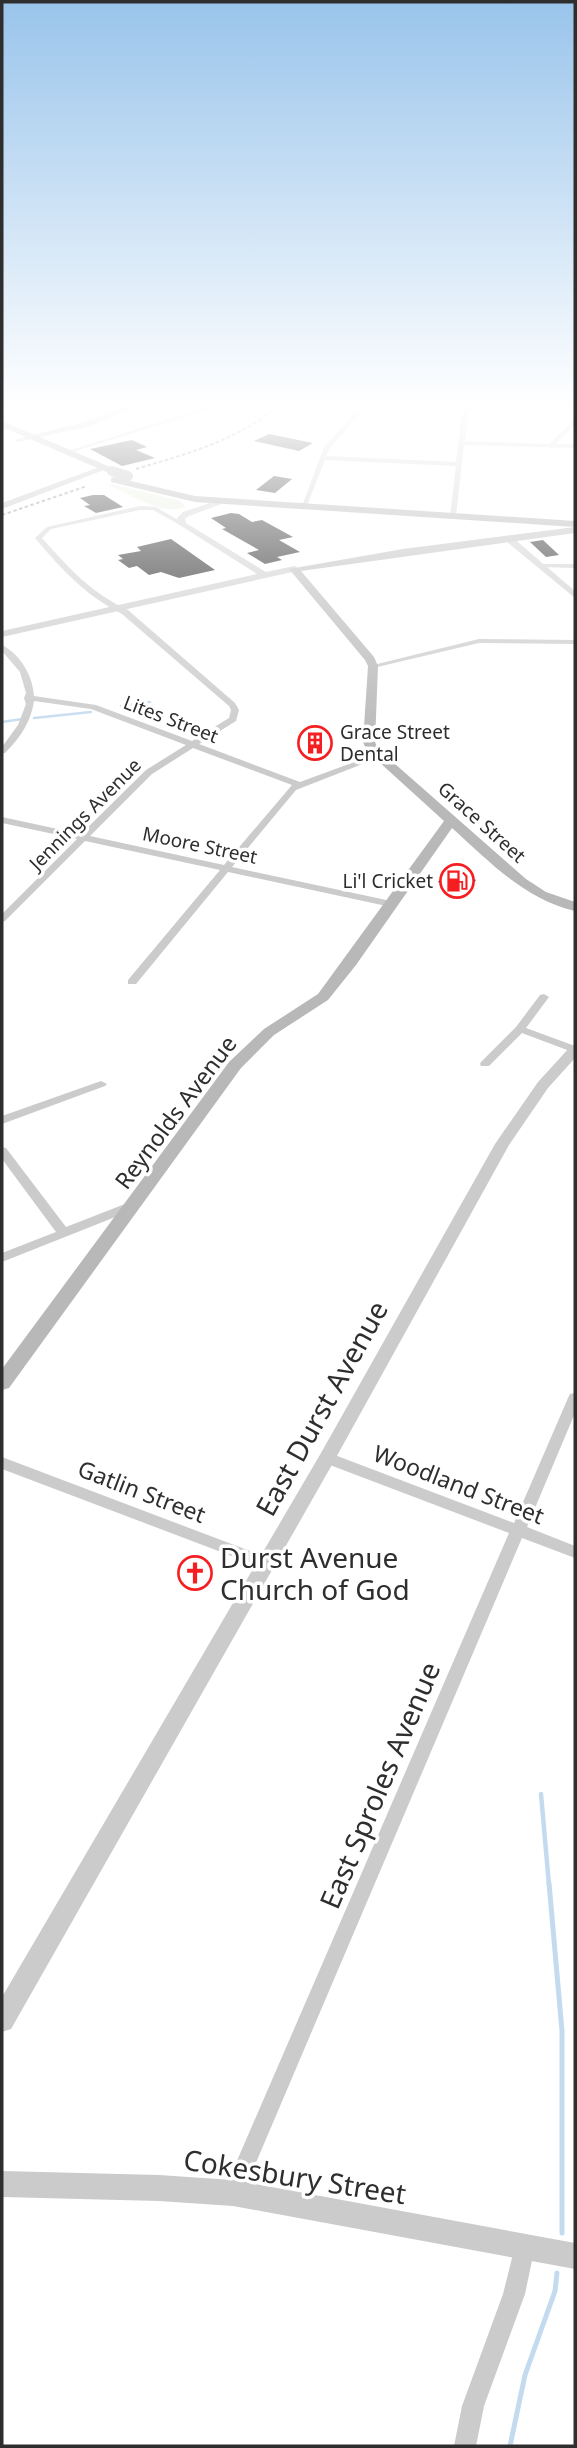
<svg xmlns="http://www.w3.org/2000/svg" width="577" height="2448" viewBox="0 0 577 2448" font-family="'Noto Sans',sans-serif">
	<style>
		.green { fill: #e3edda }
		.lines { fill: none; stroke-linecap: round; stroke-linejoin: round }
		.stream-far2 { stroke: #c4dbef; stroke-width: 2.5 }
		.stream-far1 { stroke: #c4dbef; stroke-width: 4.5 }
		.stream { stroke: #c4dbef; stroke-width: 5 }
		.building { fill: #151515 }
		.minor { fill: #cbcbcb; fill-rule: evenodd }
		.tertiary { fill: #cbcbcb; fill-rule: evenodd }
		.secondary { fill: #b8b8b8; fill-rule: evenodd }
		.primary { fill: #a6a6a6; fill-rule: evenodd }
		.rail { stroke: #838383; stroke-width: 2; stroke-dasharray: 3.5 2.5; stroke-linecap: butt }
		.primary-bridge { stroke: #a6a6a6; stroke-width: 10 }
		.labels { text-anchor: middle; dominant-baseline: central; stroke-width: 7; stroke-linejoin: round; paint-order: stroke }
		.far-street-label { font-size: 19px; fill: #2e2e2e; stroke: #fff }
		.far-poi-label { font-size: 19px; fill: #2e2e2e; stroke: #fff; text-anchor: start }
		.street-label { font-size: 23px; fill: #2e2e2e; stroke: #fff }
		.near-street-label { font-size: 28px; fill: #2e2e2e; stroke: #fff }
		.near-poi-label { font-size: 28px; fill: #2e2e2e; stroke: #fff; text-anchor: start }
	</style>
	<rect width="100%" height="100%" fill="#fff"/>
	<path class="green" d="M111 484 181 501 185 507C162 516 131 495 109 485Z"/>
	<g class="lines">
		<g class="stream-far2">
			<path d="M121 706 150 702"/>
			<path d="M34 718 91 712"/>
			<path d="M2 722 22 719"/>
		</g>
		<path class="stream-far1" d="M541 1794 549 1885"/>
		<g class="stream">
			<path d="M549 1883 562 2031V2233"/>
			<path d="M510 2446 525 2375 555 2291 557 2273"/>
		</g>
	</g>
	<g class="building">
		<path d="M269 434 313 443 299 451 254 441Z"/>
		<path d="M132 440 147 447 136 450 155 458 122 466 90 449Z"/>
		<path d="M274 476 292 479 275 493 256 490Z"/>
		<path d="M93 495H104L123 507 96 513 84 506 90 505 80 498Z"/>
		<path d="M231 513 239 514 252 522 262 520 293 537 279 540 300 552 277 557 282 560 265 564 247 553 259 550 222 529 226 528 211 518Z"/>
		<path d="M171 539 215 570 179 578 161 572 149 575 137 566 129 568 118 560 123 559 118 555 141 551 137 547Z"/>
		<path d="M543 540 559 555 546 557 530 542Z"/>
		<path d="M311 737H318L331 746 315 751 299 741Z"/>
		<path d="M451 871 476 880 463 891 438 882Z"/>
	</g>
	<g class="lines">
		<g class="minor">
			<path d="M211 406H220L69 453 64 452Z"/>
			<path d="M361 406H366L330 448 326 456 456 462 462 416 467 406H473L468 416 465 441 549 444 575 419V424L556 444H575V448L464 445 456 516 453 518 450 516 456 466 325 460 306 508 301 509 324 447Z"/>
			<path d="M140 506 156 507 185 524 180 525 153 510H140L51 529 42 538C69 568 91 593 128 610L235 703 239 710 236 721 199 744 300 782 376 754 383 756 296 790 232 867 391 901 396 904 391 907 228 872 136 984H128V980L220 870 85 841 5 921 2 922V914L77 839 2 823V817L81 834 146 770 186 745 91 709 34 701C31 722 20 738 5 753H2V747L18 725 26 704 24 698 26 693 20 672 2 651V645C20 654 33 676 34 696L96 705 192 741 229 718 231 710 229 706 122 614C86 596 60 568 35 538L47 527ZM193 748 292 785 224 865 90 836 152 774Z"/>
			<path d="M541 564H575V568L539 567 538 566Z"/>
			<path d="M479 639 575 640V644L479 643 373 668 369 666Z"/>
			<path d="M544 994 549 997 526 1028 575 1046V1053L522 1033 489 1066H481L480 1064 481 1062 516 1027 540 995Z"/>
			<path d="M101 1081 107 1084 105 1086 2 1124V1116Z"/>
			<path d="M2 1147 6 1148 66 1227 130 1202H138L140 1205 138 1208 2 1262V1253L56 1232 2 1159Z"/>
			<path d="M575 1393V1413L527 1527 575 1546V1558L522 1538 240 2200 233 2203 226 2200 223 2193 226 2186 509 1533 322 1462 320 1458 322 1454 327 1452 332 1454 514 1523 568 1398 570 1394Z"/>
			<path d="M2 1457 271 1559 274 1563 271 1567 266 1569 2 1469Z"/>
			<path d="M525 2236 532 2239 535 2246 525 2294 484 2406 476 2446H454L462 2406 503 2294 515 2246 518 2239Z"/>
		</g>
		<g class="tertiary">
			<path d="M225 498 232 500 189 516 185 519 186 523 266 572 294 566 297 567V571L2 637V631L257 574 178 524 177 518 183 512Z"/>
			<path d="M506 537H512L575 591V598L506 541Z"/>
			<path d="M575 1046V1058L548 1088 509 1145 333 1463 11 2029 2 2032V1997L321 1453 495 1144 538 1082 570 1047Z"/>
			<path d="M2 2171 159 2175 233 2180 575 2243V2269L233 2206 159 2201 2 2197Z"/>
		</g>
		<g class="secondary">
			<path d="M126 406H138L90 426 18 442 14 440 84 422Z"/>
			<path d="M102 466 109 468 2 509V503Z"/>
			<path d="M575 527V533L301 571 374 657 378 666 375 742 378 749 526 879 546 892 575 902V911C524 899 490 862 452 828L356 965 328 1000 274 1035 241 1068 9 1388 2 1390V1369L229 1062 264 1029 318 994 444 821 367 751 363 742 368 666 365 660 289 569 403 549Z"/>
		</g>
		<g class="primary">
			<path d="M2 421 115 469 117 471 109 473 2 427Z"/>
			<path d="M114 477 195 496 575 521V527L195 502 111 482V478Z"/>
		</g>
		<g class="rail">
			<path d="M136 469C186 454 237 441 277 406"/>
			<path d="M2 515 87 486"/>
		</g>
		<path class="primary-bridge" d="M112 471 128 476"/>
	</g>
	<linearGradient id="sky" x2="0" y2="1"><stop stop-color="#99c4eb"/><stop offset="0.54" stop-color="#fff"/><stop offset="1" stop-color="#fff" stop-opacity="0"/></linearGradient>
	<rect width="577" height="749" fill="url(#sky)"/>
	<defs>
		<g id="building-ring" transform="scale(1.75)"><circle r="9.5" fill="#fff" stroke="#f51f21" stroke-width="1.5"/><path d="M-4-6H4V6H1V3H-1V6H-4ZM-2.5-4.3h1.7v1.8h-1.7ZM.8-4.3h1.7v1.8H.8ZM-2.5-1h1.7V.8h-1.7ZM.8-1h1.7V.8H.8Z" fill="#f51f21"/></g>
		<g id="fuel-ring" transform="scale(1.75)"><circle r="9.5" fill="#fff" stroke="#f51f21" stroke-width="1.5"/><path d="M-5.5-6h7V0h2V4h1.3V-2.5L3-4.5l.8-.8L6-3V5H2.5V1h-1V6h-7ZM-4.2-4.7v3.2H.2V-4.7Z" fill="#f51f21"/></g>
		<g id="church-ring" transform="scale(1.75)"><circle r="9.5" fill="#fff" stroke="#f51f21" stroke-width="1.5"/><path d="M-1.2-6h2.4v3.5h3.3v2.4h-3.3V6h-2.4V-.1h-3.3v-2.4h3.3Z" fill="#f51f21"/></g>
	</defs>
	<g fill-rule="evenodd">
		<use href="#building-ring" x="315" y="743"/>
		<use href="#fuel-ring" x="457" y="881"/>
		<use href="#church-ring" x="195" y="1573"/>
	</g>
	<g class="labels">
		<g class="far-street-label">
			<text transform="translate(171 719) rotate(21)">Lites Street</text>
			<text transform="translate(85 814) rotate(-45)">Jennings Avenue</text>
			<text transform="translate(482 822) rotate(42)">Grace Street</text>
			<text transform="translate(200 845) rotate(12)">Moore Street</text>
		</g>
		<g class="far-poi-label">
			<text x="340" y="732">Grace Street<tspan x="340" dy="22">Dental</tspan></text>
			<text x="433" y="881" text-anchor="end">Li'l Cricket</text>
		</g>
		<g class="street-label">
			<text transform="translate(175 1112) rotate(-53)">Reynolds Avenue</text>
			<text transform="translate(459 1484) rotate(21)">Woodland Street</text>
			<text transform="translate(142 1491) rotate(21)">Gatlin Street</text>
		</g>
		<g class="near-street-label">
			<text transform="translate(321 1408) rotate(-61)">East Durst Avenue</text>
			<text transform="translate(379 1785) rotate(-67)">East Sproles Avenue</text>
			<text transform="translate(295 2176) rotate(9)">Cokesbury Street</text>
		</g>
		<g class="near-poi-label">
			<text x="220" y="1557">Durst Avenue<tspan x="220" dy="32">Church of God</tspan></text>
		</g>
	</g>
	<rect width="577" height="2448" fill="none" stroke="#2e2e2e" stroke-width="7"/>
</svg>
